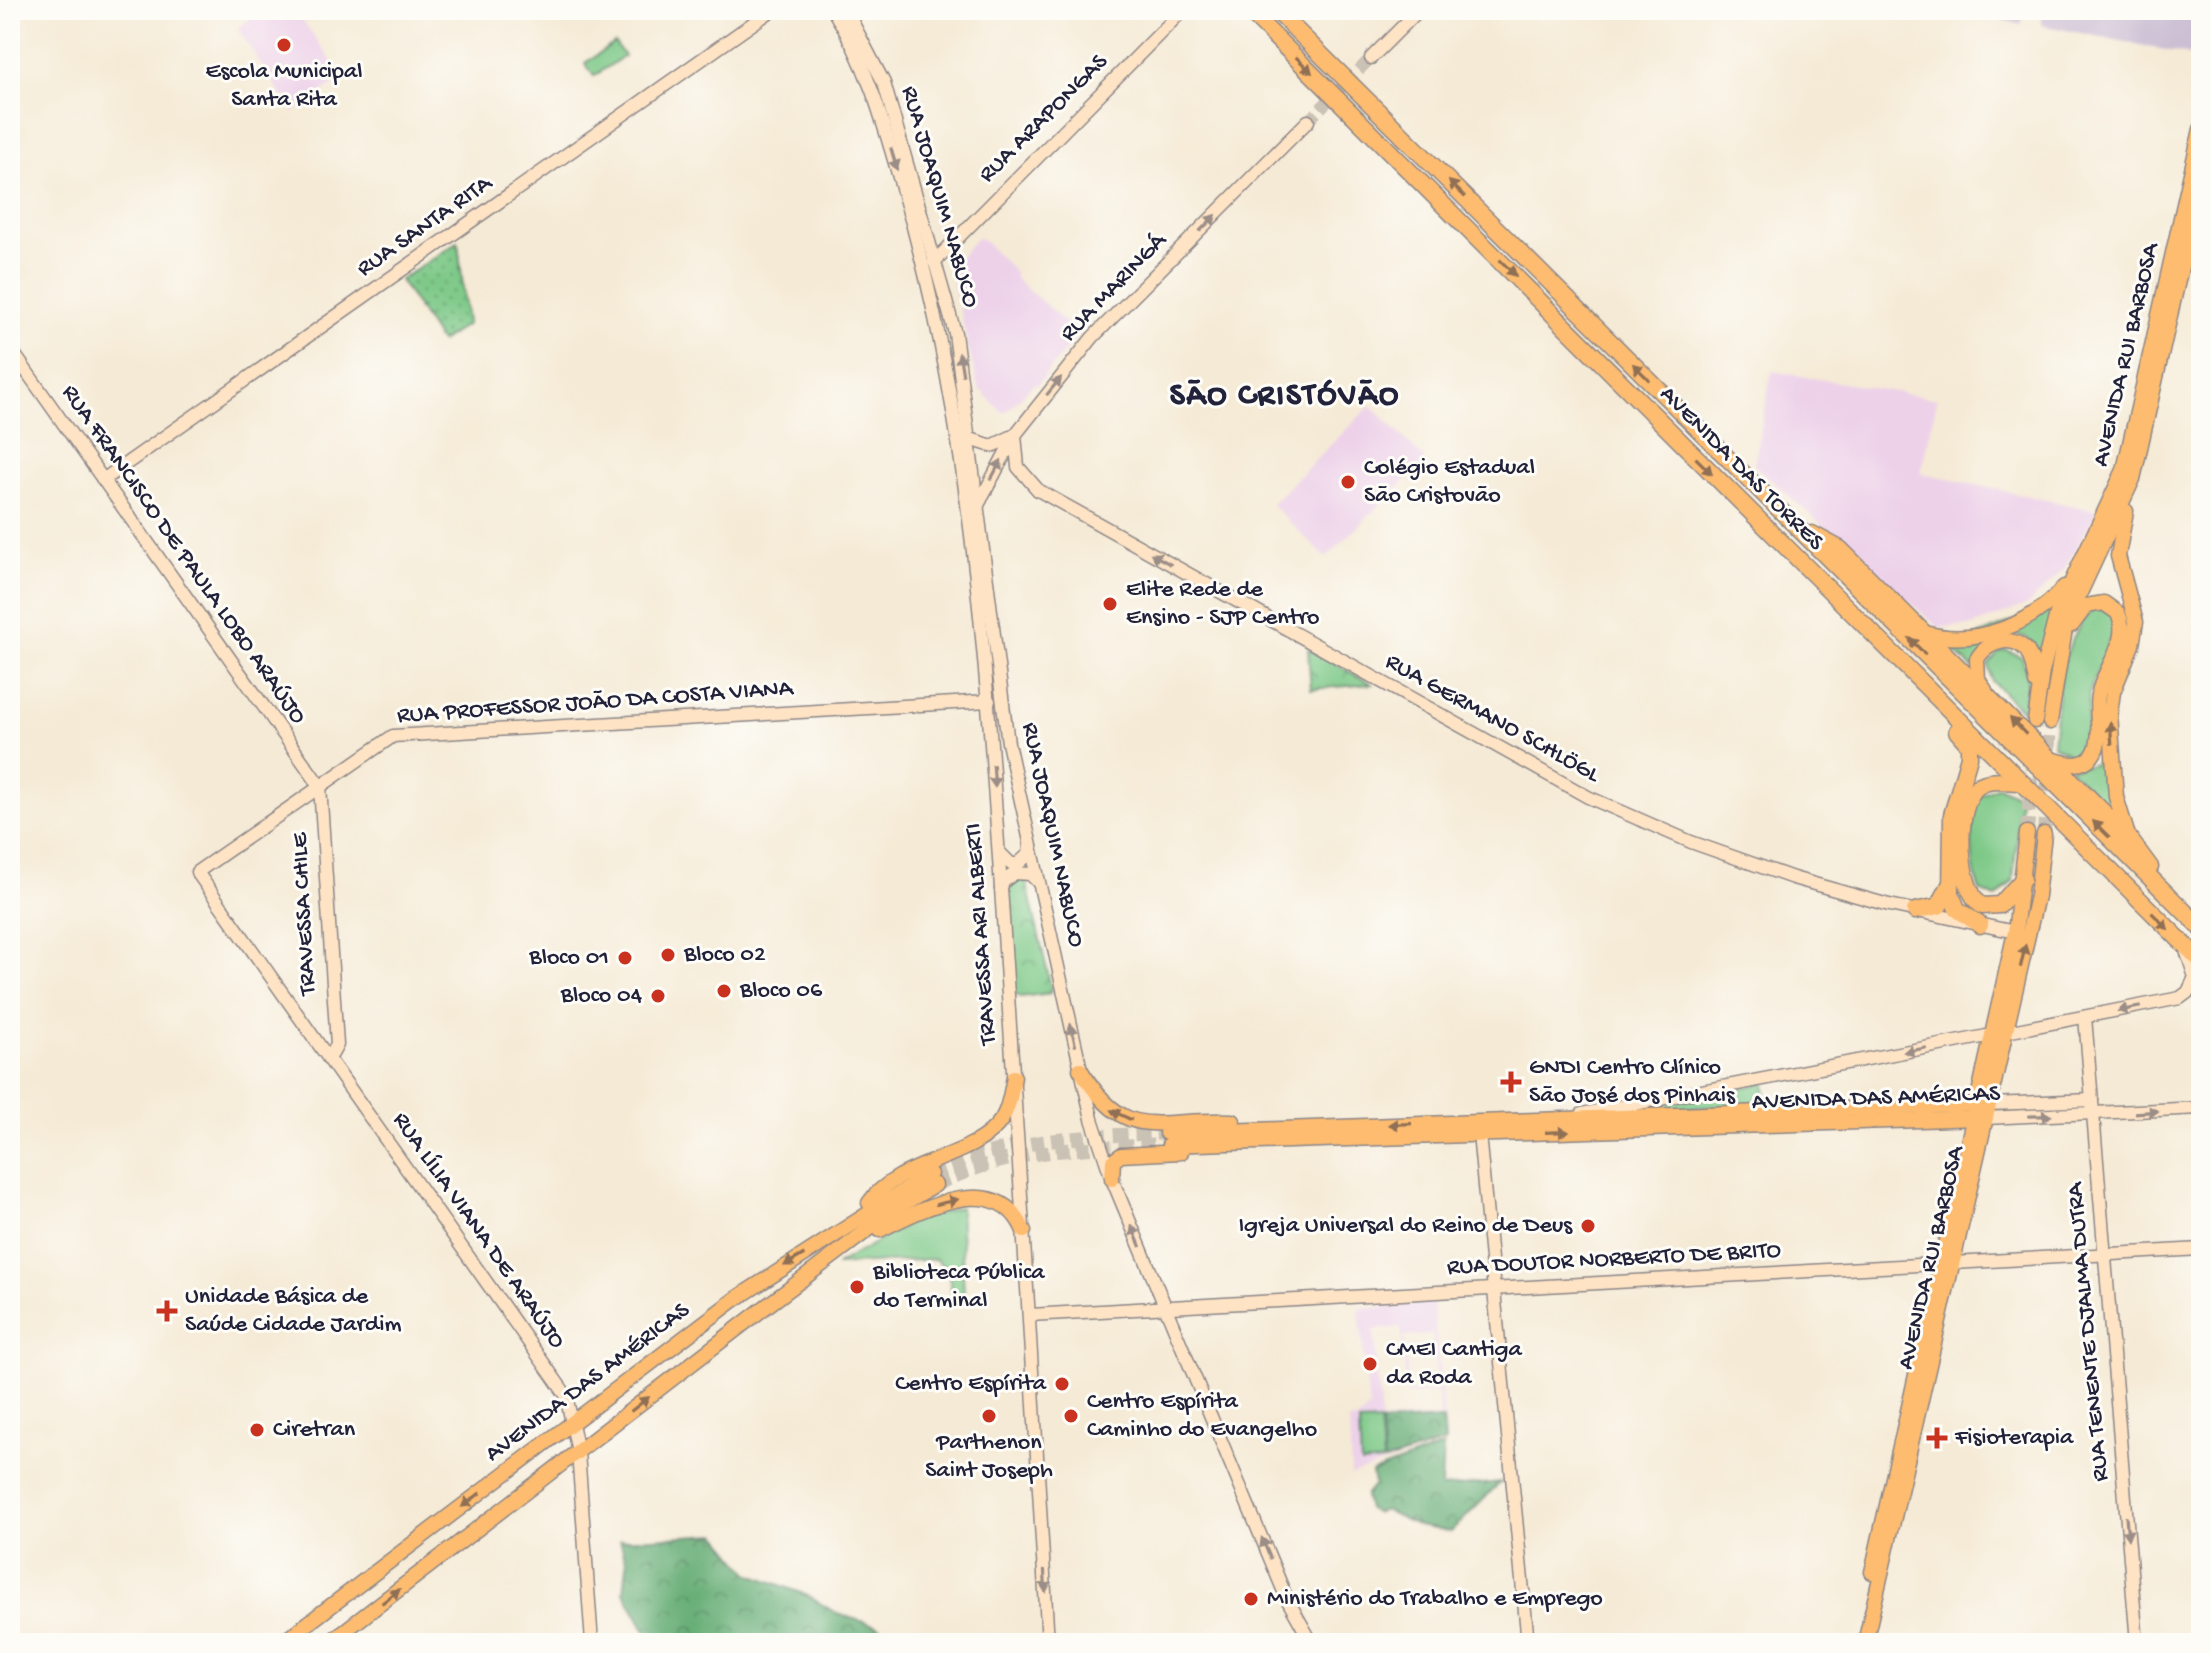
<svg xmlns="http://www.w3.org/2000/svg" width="2211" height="1653" viewBox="0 0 2211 1653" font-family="'Gochi Hand',sans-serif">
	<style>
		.built { fill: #edd1e9; fill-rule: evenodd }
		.industrial { fill: #ccbfd4 }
		.grass { fill: #7bc886; stroke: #4e7560; stroke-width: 2 }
		.forest { fill: url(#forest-crowns); stroke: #436757; stroke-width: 2 }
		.park { fill: url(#park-crowns); stroke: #4e7560; stroke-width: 2 }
		.garden { fill: url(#garden-dots); stroke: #4e7560; stroke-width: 2 }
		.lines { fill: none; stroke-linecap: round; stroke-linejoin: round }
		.secondary-tunnel { stroke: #cbc2b6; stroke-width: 12; stroke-dasharray: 12 6; stroke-linecap: butt }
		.primary-tunnel { stroke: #cbc2b6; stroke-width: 14; stroke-dasharray: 14 7; stroke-linecap: butt }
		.secondary-casing { stroke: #8c8688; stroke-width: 15 }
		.primary-casing { stroke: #8c8688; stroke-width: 17 }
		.highway-casing { stroke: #8c8688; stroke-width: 19 }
		.secondary { stroke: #fee4c5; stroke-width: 12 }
		.primary { stroke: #fdbc6f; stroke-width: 14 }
		.highway { stroke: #fdbc6f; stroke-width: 16 }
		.oneway { fill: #906f55 }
		.oneway2 { fill: #9b8d87 }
		.poi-dot { fill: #c8321e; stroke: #fdfcf7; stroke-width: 3 }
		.labels { text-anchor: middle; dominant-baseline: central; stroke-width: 6; stroke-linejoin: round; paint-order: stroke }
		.poi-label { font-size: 24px; fill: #22223b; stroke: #fdfcf7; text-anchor: start }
		.street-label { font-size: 24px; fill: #22223b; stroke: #fdfcf7 }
		.district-label { font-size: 32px; font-weight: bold; letter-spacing: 2px; fill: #22223b; stroke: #fdfcf7 }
	</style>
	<defs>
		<pattern id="forest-crowns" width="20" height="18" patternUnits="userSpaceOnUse" patternTransform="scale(2)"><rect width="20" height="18" fill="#64ac73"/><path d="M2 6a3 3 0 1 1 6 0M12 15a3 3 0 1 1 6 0" fill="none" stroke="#528c60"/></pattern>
		<pattern id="park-crowns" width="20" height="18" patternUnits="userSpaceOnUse" patternTransform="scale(2)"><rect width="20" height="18" fill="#7bc886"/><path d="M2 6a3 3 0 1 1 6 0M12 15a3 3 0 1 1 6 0" fill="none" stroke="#64a26f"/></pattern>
		<pattern id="garden-dots" width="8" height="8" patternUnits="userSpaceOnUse" patternTransform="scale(2)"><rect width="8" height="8" fill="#7bc886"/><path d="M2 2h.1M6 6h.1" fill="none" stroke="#64a26f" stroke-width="1.8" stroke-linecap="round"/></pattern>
	</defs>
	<rect width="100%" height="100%" fill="#fdfcf7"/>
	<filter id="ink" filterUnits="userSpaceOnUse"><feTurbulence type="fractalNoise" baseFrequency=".0125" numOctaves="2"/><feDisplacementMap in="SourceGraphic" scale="16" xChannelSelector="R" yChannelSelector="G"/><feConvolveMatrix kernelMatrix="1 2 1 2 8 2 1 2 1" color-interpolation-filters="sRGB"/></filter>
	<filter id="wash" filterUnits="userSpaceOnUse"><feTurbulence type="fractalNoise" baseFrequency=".006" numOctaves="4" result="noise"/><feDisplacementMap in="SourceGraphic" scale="32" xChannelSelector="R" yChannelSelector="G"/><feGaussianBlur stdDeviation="1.8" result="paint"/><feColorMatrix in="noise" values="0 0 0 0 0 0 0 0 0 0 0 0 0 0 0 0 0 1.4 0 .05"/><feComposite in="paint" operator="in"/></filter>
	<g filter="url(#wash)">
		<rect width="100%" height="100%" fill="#f5ead5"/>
		<g class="built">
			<path d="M263 10H295L343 77 293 112 237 28Z"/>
			<path d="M976 238 982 239 1015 272V278L1078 334 1037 385 1034 383 1006 412H1002L978 387 950 269Z"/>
			<path d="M1772 371 1937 399 1921 473 2097 511 2065 568 2028 605 1972 626 1938 627 1754 465Z"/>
			<path d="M1371 405 1425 460 1326 558 1271 504Z"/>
			<path d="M1433 1303 1446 1442 1351 1475 1349 1421 1359 1419 1369 1408 1359 1309ZM1401 1327 1407 1395 1438 1393 1440 1417 1381 1421 1374 1330ZM1432 1334 1438 1391 1409 1392 1404 1337Z"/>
		</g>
		<g class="industrial">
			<path d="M1965 10H2025L2021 25Z"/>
			<path d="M2044 10H2201L2200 57 2041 25Z"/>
		</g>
		<g class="grass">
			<path d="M615 43 624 56 594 76 585 63Z"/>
			<path d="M2056 604 2041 654C2032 637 2020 633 2001 635L1972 668 1947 644 1961 643Z"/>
			<path d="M2095 607 2112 613 2116 622 2089 693 2086 752 2073 756 2053 745C2058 696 2058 643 2095 607Z"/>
			<path d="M2006 650 2022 657 2028 678 2022 711 1992 681 1988 665 1998 653Z"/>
			<path d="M2106 747 2111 810 2069 768 2094 764Z"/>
			<path d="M1998 786 2020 797 2013 881 1996 898 1980 891C1970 866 1969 820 1979 795Z"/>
			<path d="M1765 1083 1766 1105 1630 1110Z"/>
			<path d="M960 1207 964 1294 952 1295 948 1270 935 1259 836 1265 914 1221Z"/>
			<path d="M1380 1422 1383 1462 1361 1464 1359 1423Z"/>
		</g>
		<g class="forest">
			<path d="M1443 1419 1445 1442 1384 1462 1381 1423Z"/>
			<path d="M1443 1446 1441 1488 1501 1482 1451 1532 1418 1526 1385 1510 1375 1513 1368 1509 1365 1496 1374 1485 1372 1473Z"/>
			<path d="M717 1534 749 1573 806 1595 838 1614 877 1626 900 1643H653L624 1592 627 1564 620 1540Z"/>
		</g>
		<g class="park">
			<path d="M1308 649 1372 684 1311 689Z"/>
			<path d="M1016 877 1024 879 1027 885 1051 987 1050 993 1020 997 1014 992 1009 884Z"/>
		</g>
		<path class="garden" d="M458 242 467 324 440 342 400 280Z"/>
	</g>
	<g filter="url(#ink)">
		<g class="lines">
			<path class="secondary-tunnel" d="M1308 121 1371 58"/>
			<g class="primary-tunnel">
				<path d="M2027 833 2035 721"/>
				<path d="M2044 834 2050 722"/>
				<path d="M930 1174C1007 1139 1083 1136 1166 1133"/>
				<path d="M935 1185C1014 1147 1084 1148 1169 1145"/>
			</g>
			<g class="secondary-casing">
				<g id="secondary">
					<path d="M833 10C868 65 884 125 902 188 971 420 986 663 1002 903 1019 1150 1034 1396 1048 1643"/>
					<path d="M846 10 884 83 955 333 1008 743 1092 1119 1112 1179 1287 1599 1312 1643"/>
					<path d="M1371 58 1419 10"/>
					<path d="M934 262 1183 10"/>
					<path d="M10 348 320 786"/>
					<path d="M1015 435 1018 467 1038 490 1588 797 1691 842 1793 878 1885 904 2015 932"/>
					<path d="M967 438 992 446 1015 435"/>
					<path d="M103 480 772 10"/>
					<path d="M978 505 1015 435 1093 337 1308 121"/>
					<path d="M320 786 337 1045 332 1054"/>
					<path d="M999 852 1011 864H1018L1029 854 1030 845"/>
					<path d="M1001 889 1003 882 1015 873 1030 874 1038 882"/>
					<path d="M2085 1017 2137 1643"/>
					<path d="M2006 1032 2180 998 2188 992 2195 977 2186 950"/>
					<path d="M1990 1104 2092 1100"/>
					<path d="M1582 1114 1992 1035"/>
					<path d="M1986 1118 2201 1108"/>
					<path d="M1479 1134 1528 1643"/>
					<path d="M1030 1315 2201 1249"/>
					<path d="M592 1643 578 1452 566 1395 197 872 393 736 989 701"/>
				</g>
			</g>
			<g class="primary-casing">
				<g id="primary">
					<path d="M2126 511 2118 556 2136 622 2132 645 2113 692 2110 713 2116 797 2128 836"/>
					<path d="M1925 633C1974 647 2031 626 2064 587"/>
					<path d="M1985 690 1978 679 1977 659C1987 642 2012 633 2027 651 2033 660 2034 672 2036 683"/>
					<path d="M2035 721 2042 672 2057 613 2124 470 2201 129"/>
					<path d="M2050 722 2066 623 2133 479 2201 179"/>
					<path d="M2051 759C2065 763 2081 769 2092 756 2105 740 2094 714 2098 695 2104 668 2131 640 2118 613L2104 603 2086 606 2072 625"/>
					<path d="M1080 1069C1127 1147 1157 1117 1233 1121"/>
					<path d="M1166 1133 1985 1104"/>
					<path d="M1169 1145 1980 1118"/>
					<path d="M1112 1179 1113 1161 1121 1155 1181 1152"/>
					<path d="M869 1203C898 1160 975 1160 1002 1119 1010 1106 1011 1091 1014 1077"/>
					<path d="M880 1230C921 1209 998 1169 1024 1231"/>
					<path d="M1872 1572 2015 932 2027 833"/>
					<path d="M282 1643 734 1300 930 1174"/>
					<path d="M329 1643 764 1308 901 1205 935 1185"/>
					<path d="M1865 1643 2037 896 2044 834"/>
				</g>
			</g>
			<g class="highway-casing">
				<g id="highway">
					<path d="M1248 10 2201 961"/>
					<path d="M1276 10 2201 928"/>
					<path d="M1812 534 1840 549 2128 837 2150 867"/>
					<path d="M1957 731 1969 745V757L1952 815 1951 894 1957 909 1980 925"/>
					<path d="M2021 782C2007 782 1989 778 1977 787 1954 807 1957 889 1982 906L2000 905 2023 879"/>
					<path d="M1915 911 1939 906 1950 885"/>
				</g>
			</g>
			<use href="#secondary" class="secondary"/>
			<use href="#primary" class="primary"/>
			<use href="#highway" class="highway"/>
		</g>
		<defs><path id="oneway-solid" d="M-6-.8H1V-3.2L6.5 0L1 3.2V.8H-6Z" transform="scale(2)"/></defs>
		<g class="oneway">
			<use href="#oneway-solid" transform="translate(1304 65) rotate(45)"/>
			<use href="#oneway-solid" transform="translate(1457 189) rotate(-135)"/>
			<use href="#oneway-solid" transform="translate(1508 268) rotate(45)"/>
			<use href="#oneway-solid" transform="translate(1641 372) rotate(-135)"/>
			<use href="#oneway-solid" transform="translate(1704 466) rotate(45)"/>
			<use href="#oneway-solid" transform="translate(1917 646) rotate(-135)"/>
			<use href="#oneway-solid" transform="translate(2018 726) rotate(-134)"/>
			<use href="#oneway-solid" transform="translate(2111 733) rotate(-94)"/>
			<use href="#oneway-solid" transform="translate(2101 829) rotate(-135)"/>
			<use href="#oneway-solid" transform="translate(2160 921) rotate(45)"/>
			<use href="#oneway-solid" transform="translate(2023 956) rotate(-77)"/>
			<use href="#oneway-solid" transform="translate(1121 1115) rotate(-155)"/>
			<use href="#oneway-solid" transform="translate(1400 1124) rotate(178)"/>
			<use href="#oneway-solid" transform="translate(1557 1132) rotate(-2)"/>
			<use href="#oneway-solid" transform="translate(947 1202) rotate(-13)"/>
			<use href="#oneway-solid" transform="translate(794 1260) rotate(150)"/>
			<use href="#oneway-solid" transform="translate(640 1404) rotate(-38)"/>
			<use href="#oneway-solid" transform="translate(471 1500) rotate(143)"/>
			<use href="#oneway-solid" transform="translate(391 1596) rotate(-38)"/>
		</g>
		<g class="oneway2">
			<use href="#oneway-solid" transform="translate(894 159) rotate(74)"/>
			<use href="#oneway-solid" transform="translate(1208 223) rotate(-45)"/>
			<use href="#oneway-solid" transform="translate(961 364) rotate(-99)"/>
			<use href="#oneway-solid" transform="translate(1054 386) rotate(-51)"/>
			<use href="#oneway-solid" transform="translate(996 470) rotate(-62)"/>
			<use href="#oneway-solid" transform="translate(1161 559) rotate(-151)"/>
			<use href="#oneway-solid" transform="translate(994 776) rotate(86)"/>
			<use href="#oneway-solid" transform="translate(2129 1009) rotate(169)"/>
			<use href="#oneway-solid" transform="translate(1073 1035) rotate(-103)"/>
			<use href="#oneway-solid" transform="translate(1915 1050) rotate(169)"/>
			<use href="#oneway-solid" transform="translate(2147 1112) rotate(-4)"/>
			<use href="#oneway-solid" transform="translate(2040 1116) rotate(-1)"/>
			<use href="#oneway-solid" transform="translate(1136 1236) rotate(-113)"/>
			<use href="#oneway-solid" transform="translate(2127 1528) rotate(85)"/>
			<use href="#oneway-solid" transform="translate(1266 1548) rotate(-113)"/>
			<use href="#oneway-solid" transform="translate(1045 1581) rotate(87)"/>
		</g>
	</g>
	<g class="poi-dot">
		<circle cx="284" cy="45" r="8"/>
		<circle cx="1348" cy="482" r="8"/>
		<circle cx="1110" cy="604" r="8"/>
		<circle cx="668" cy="955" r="8"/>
		<circle cx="625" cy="958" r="8"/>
		<circle cx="724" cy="991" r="8"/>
		<circle cx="658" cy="996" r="8"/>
		<path d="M1507 1070h8v8h8v8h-8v8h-8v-8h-8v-8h8z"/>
		<circle cx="1588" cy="1226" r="8"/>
		<circle cx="857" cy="1287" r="8"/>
		<path d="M163 1299h8v8h8v8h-8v8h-8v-8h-8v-8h8z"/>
		<circle cx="1370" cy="1364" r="8"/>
		<circle cx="1062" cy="1384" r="8"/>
		<circle cx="989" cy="1416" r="8"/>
		<circle cx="1071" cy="1416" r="8"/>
		<circle cx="257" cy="1430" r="8"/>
		<path d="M1933 1426h8v8h8v8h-8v8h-8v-8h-8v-8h8z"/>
		<circle cx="1251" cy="1599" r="8"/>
	</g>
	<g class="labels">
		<g class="poi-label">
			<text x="284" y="72" text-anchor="middle">Escola Municipal<tspan x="284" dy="28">Santa Rita</tspan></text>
			<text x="1364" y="468">Colégio Estadual<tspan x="1364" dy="28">São Cristovão</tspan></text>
			<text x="1126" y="590">Elite Rede de<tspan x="1126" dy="28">Ensino - SJP Centro</tspan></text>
			<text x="684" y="955">Bloco 02</text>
			<text x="609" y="958" text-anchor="end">Bloco 01</text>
			<text x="740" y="991">Bloco 06</text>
			<text x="642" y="996" text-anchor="end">Bloco 04</text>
			<text x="1529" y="1068">GNDI Centro Clínico<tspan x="1529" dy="28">São José dos Pinhais</tspan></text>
			<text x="1572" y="1226" text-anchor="end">Igreja Universal do Reino de Deus</text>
			<text x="873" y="1273">Biblioteca Pública<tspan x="873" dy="28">do Terminal</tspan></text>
			<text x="185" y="1297">Unidade Básica de<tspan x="185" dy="28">Saúde Cidade Jardim</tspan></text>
			<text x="1386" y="1350">CMEI Cantiga<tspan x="1386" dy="28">da Roda</tspan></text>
			<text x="1046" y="1384" text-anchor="end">Centro Espírita</text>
			<text x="1087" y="1402">Centro Espírita<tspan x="1087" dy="28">Caminho do Evangelho</tspan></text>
			<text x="273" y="1430">Ciretran</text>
			<text x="1955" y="1438">Fisioterapia</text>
			<text x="989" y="1443" text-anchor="middle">Parthenon<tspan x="989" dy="28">Saint Joseph</tspan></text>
			<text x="1267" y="1599">Ministério do Trabalho e Emprego</text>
		</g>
		<g class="street-label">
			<text transform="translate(1044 119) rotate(-45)">RUA ARAPONGAS</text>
			<text transform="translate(939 197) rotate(74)">RUA JOAQUIM NABUCO</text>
			<text transform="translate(425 227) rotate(-35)">RUA SANTA RITA</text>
			<text transform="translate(1114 288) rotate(-46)">RUA MARINGÁ</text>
			<text transform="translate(2127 355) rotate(-77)">AVENIDA RUI BARBOSA</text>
			<text transform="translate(1741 469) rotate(45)">AVENIDA DAS TORRES</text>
			<text transform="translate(183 555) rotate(55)">RUA FRANCISCO DE PAULA LOBO ARAÚJO</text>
			<text transform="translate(595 703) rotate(-4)">RUA PROFESSOR JOÃO DA COSTA VIANA</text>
			<text transform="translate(1492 719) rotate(29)">RUA GERMANO SCHLÖGL</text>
			<text transform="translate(1052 835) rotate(78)">RUA JOAQUIM NABUCO</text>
			<text transform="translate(305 914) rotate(-93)">TRAVESSA CHILE</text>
			<text transform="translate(982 934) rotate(-94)">TRAVESSA ARI ALBERTI</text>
			<text transform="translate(1876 1099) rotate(-2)">AVENIDA DAS AMÉRICAS</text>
			<text transform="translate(478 1231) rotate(55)">RUA LÍLIA VIANA DE ARAÚJO</text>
			<text transform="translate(1932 1258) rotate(-77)">AVENIDA RUI BARBOSA</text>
			<text transform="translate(1614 1260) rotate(-3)">RUA DOUTOR NORBERTO DE BRITO</text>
			<text transform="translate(2089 1332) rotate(-95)">RUA TENENTE DJALMA DUTRA</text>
			<text transform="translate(588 1383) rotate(-37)">AVENIDA DAS AMÉRICAS</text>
		</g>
		<g class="district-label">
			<text x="1285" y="397">SÃO CRISTÓVÃO</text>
		</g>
	</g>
	<rect width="2211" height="1653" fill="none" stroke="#fdfcf7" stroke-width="40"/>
</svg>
